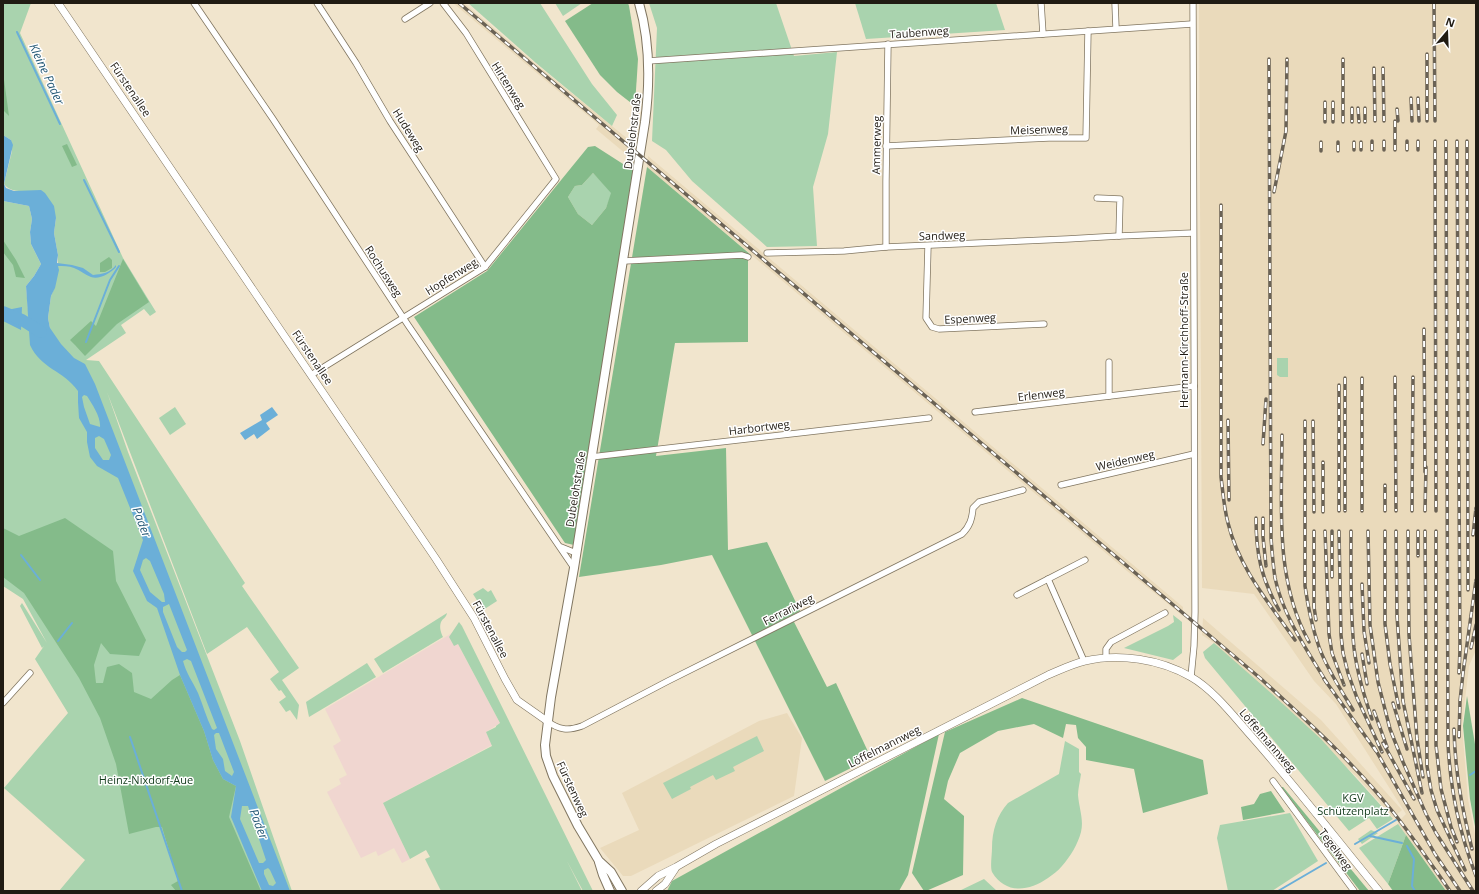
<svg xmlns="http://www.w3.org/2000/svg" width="1479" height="894" viewBox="0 0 1479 894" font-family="'Open Sans',sans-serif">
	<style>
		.commercial { fill: #f0d6d0 }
		.built { fill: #eadabb }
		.green { fill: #a9d3ae }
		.forest { fill: #84bb8a; fill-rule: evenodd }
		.water { fill: #6bafd8; fill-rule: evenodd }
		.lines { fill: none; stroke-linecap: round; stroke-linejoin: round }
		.stream { stroke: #6bafd8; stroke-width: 2 }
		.river { stroke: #6bafd8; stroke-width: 12 }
		.minor-casing { stroke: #817661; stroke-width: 7 }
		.tertiary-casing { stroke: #817661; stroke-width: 8 }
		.secondary-casing { stroke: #817661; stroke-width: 10 }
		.minor { stroke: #fff; stroke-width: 5.5 }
		.tertiary { stroke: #fff; stroke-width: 7 }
		.secondary { stroke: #fff; stroke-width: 8 }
		.rail-casing { stroke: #6a6255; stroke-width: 3.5 }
		.rail { stroke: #fff; stroke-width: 2; stroke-dasharray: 6; stroke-linecap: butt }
		.labels { text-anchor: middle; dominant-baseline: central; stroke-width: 3; stroke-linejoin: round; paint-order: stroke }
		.street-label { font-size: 11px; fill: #201b13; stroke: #fff }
		.park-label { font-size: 11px; fill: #113a1a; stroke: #fff }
		.water-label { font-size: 12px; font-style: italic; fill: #245875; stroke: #fff }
	</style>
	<rect width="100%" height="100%" fill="#f1e5cd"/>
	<path class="commercial" d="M452 633 500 723 486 732 492 745 383 803 410 859 402 863 394 848 378 856 376 851 361 858 327 792 341 784 339 779 347 775 333 746 341 741 325 709Z"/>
	<g class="built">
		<path d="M453 3H464L537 65 634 144 632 159 596 129 599 125Z"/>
		<path d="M1199 3H1476V650L1469 666 1462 726 1468 799 1476 839V891H1446L1398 824V822L1406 814 1336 704 1314 681 1254 594 1202 588Z"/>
		<path d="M648 156 1183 607V616L1127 571 647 167Z"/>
		<path d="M1203 618 1321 720 1402 810 1393 818 1357 777 1214 643 1202 635Z"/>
		<path d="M787 713 802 738 794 796 631 876H623L600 848 639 830 622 793 759 721Z"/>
	</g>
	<g class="green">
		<path d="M3 3H31L20 33 123 258 156 312 150 316 144 309 121 325 126 333 86 360 99 361 245 583 242 586 299 668 282 680 299 705 297 720 290 710 286 712 279 702 286 697 281 690 279 691 270 679 279 672 247 627 207 654 107 392 128 452 240 741 292 891H59L85 860 4 788 68 713 35 659 44 646 42 648 20 606 22 603 47 643 23 599 3 586V201L29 206 32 219 30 232 31 244 41 264 34 276 26 286 29 323 50 328 48 318 51 296 54 289 58 266V255L54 233 56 218 25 191C17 191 9 191 4 184L12 151 11 140 3 135Z"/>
		<path d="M468 3H540L592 84 617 115 612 126 536 63Z"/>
		<path d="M555 3H582L563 16Z"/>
		<path d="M649 3H776L794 56 837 52 828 134 813 187 817 246 767 247 692 181 666 150 652 141 657 28Z"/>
		<path d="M855 3H996L1005 30 866 39Z"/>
		<path d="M593 173 612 193 606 208 592 225 578 214 568 197 575 186 582 185Z"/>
		<path d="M1277 358H1288V377H1280L1277 375Z"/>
		<path d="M175 407 186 424 170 435 159 418Z"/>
		<path d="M483 588 488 592 491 590 497 601 483 610 473 594Z"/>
		<path d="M447 613C446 618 443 618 441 622 439 627 441 633 443 637L383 673 374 659Z"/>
		<path d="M1173 615 1182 622V653L1173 660 1124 648 1168 626 1174 622Z"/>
		<path d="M459 622 462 626 593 891H583L567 861 582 891H441L425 859 430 857 426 850 410 859 383 803 492 746 486 732 496 727V726L500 723 458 644 454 646 449 637Z"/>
		<path d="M1214 643 1271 693 1321 739 1393 819 1377 829 1369 818 1349 831 1205 658 1203 652Z"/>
		<path d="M367 663 376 677 309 717 306 702Z"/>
		<path d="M757 736 764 751 733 767 735 771 716 780 713 775 690 787 691 789 672 799 663 783Z"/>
		<path d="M1065 741 1079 749V772L1081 774C1080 781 1078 789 1078 795 1079 808 1084 820 1081 832 1078 844 1070 857 1062 866 1058 871 1053 874 1048 878 1028 892 1005 894 992 872 990 866 992 855 992 848 992 831 997 815 1008 803L1059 774Z"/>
		<path d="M1290 813 1318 861 1272 891H1228L1217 838 1220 825Z"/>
		<path d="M1398 824 1406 835 1388 884 1359 848Z"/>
		<path d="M1371 830 1378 833 1362 844 1358 839Z"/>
		<path d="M984 879 997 891H958H959Z"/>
	</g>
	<g class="forest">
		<path d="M593 3H628L629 6 638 59 635 106 617 92 600 75 565 21Z"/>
		<path d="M3 72 9 116 3 110Z"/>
		<path d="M67 144 77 165 72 167 62 146Z"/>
		<path d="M595 146 634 171 574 545 565 543 414 317 487 271 588 147ZM593 173 611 193 606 208 592 225 578 214 568 197 575 186 582 185Z"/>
		<path d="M647 167 751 255 748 258V342L675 343 656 456 726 448 728 550 767 542 800 611 791 616 827 687 836 683 871 758 825 781 712 555 661 565 579 577Z"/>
		<path d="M3 240 16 260 25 278 16 277 13 265 3 252Z"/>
		<path d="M109 257 112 260V268L105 272H100V263Z"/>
		<path d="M123 259 149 302 117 324 85 356 75 345 70 340 91 321 96 326Z"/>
		<path d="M65 518 113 551 116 581 146 640 139 656 110 654 101 643 94 665 96 683H103L107 667 119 664 132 673 134 692 151 699 172 680 180 675 204 731 213 760 223 779 236 786 229 817 261 891H176L171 885 178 881 162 827H156L129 834 116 764 100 718 79 678 24 593 3 577V528L19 536Z"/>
		<path d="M1467 696 1476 750V832L1470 799 1463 726Z"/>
		<path d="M1022 698 1203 760 1208 794 1143 813 1134 769 1086 760V747L1078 738 1076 725 1066 724 1063 738 1034 724 998 731 960 753 948 781 944 799 964 816 963 875 926 891H924L912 873 945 732Z"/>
		<path d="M939 734 908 875 899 891H667L672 881Z"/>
		<path d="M1281 787H1283L1369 891H1360Z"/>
		<path d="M1271 791 1285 812 1243 820 1241 807 1254 804 1260 794Z"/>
		<path d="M1406 835 1446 891H1393L1388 884Z"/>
	</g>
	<g class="water">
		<path d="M3 135 11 140 13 145 4 184 6 188 14 191 41 190 45 193 54 206 56 218 54 233 58 255 57 263 72 265 83 268 93 275C102 274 110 273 116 265V267C111 273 99 280 91 277 85 275 80 270 74 268 69 266 63 266 58 266L59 270 55 288 51 296 48 318 50 328 61 344 74 358 85 364 95 384 290 891H262L231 817 236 786 223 779 213 760 204 731 180 675 157 608 147 601 133 571 143 540 118 478 97 466 90 457 87 442V432L79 418 78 402V391C63 370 41 369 30 345L26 286 34 276 41 264 31 244 30 232 32 219 29 206 3 201ZM84 395 87 396C92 404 101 417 100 427L90 424 84 407 82 397ZM99 436 104 439 111 455 109 460H103L95 448V438ZM146 558 150 561 164 594 165 602H162L150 592 140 570 143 560ZM169 604 187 650 185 652H182L177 647 163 612V607ZM187 659 191 661 217 728 214 730 212 729C206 717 203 705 198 693 193 682 186 673 183 661ZM216 733H219L234 772 232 776 225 771 223 759 216 749 214 735ZM242 806H248L266 860 263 863H259L240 819ZM268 868 270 870 276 883 273 886 269 885 264 874V870Z"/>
		<path d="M22 307 21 330 3 321V308L7 310Z"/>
		<path d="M272 407 278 415 266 423 270 429 257 439 254 434 245 440 240 433 262 420 260 415Z"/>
	</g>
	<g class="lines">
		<g class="stream">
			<path d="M17 32 60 124"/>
			<path d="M84 180 119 252"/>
			<path d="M86 342 110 280 119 266"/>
			<path d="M21 555 40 580"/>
			<path d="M58 641 72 623"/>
			<path d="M130 737 182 891"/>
			<path d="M1470 775 1476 771"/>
			<path d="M1370 836 1402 843"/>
			<path d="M1355 844 1396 820"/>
			<path d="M1407 846 1414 859 1412 886 1415 891"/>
			<path d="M1278 891 1326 863"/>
		</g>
		<path class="river" d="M3 312 22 320 41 332"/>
		<g class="minor-casing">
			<g id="minor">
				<path d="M194 3 273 119 408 325 574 568"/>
				<path d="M317 3 356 63 390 121 485 267"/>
				<path d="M1041 3 1043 34"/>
				<path d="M1115 3 1116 28"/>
				<path d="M405 19 430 3"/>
				<path d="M648 61 1192 24"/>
				<path d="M886 146 1049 138H1086L1088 31"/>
				<path d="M1097 198 1120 199 1119 236"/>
				<path d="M928 246 926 318 932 327 939 329 1044 324"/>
				<path d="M886 247V181L888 44"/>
				<path d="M767 253 844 251 886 247 1067 239 1119 236 1193 233"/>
				<path d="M624 261 742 255 748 257"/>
				<path d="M1109 362V396"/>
				<path d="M311 375 485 267 556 179 466 33 443 3"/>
				<path d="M975 412 1194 386"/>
				<path d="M591 457 929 418"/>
				<path d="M1061 485 1194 454"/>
				<path d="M561 547 576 553"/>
				<path d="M1048 579 1084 661"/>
				<path d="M1017 595 1085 560"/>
				<path d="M1106 658V649L1111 642 1165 613"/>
				<path d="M1191 677 1194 646 1195 612 1193 3"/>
				<path d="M3 703 30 673"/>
				<path d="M547 721C559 730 568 731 582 726L668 681 962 534C970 526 972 519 973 508L979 502 1023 490"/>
				<path d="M1273 781 1354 891"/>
			</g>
		</g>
		<g class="tertiary-casing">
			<g id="tertiary">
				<path d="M58 3 436 559 474 618 505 679 517 700 547 721"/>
				<path d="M641 891 658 876 676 867 716 844 1048 675C1060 670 1072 664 1085 661 1119 653 1160 659 1191 677 1214 690 1235 718 1253 738 1297 788 1337 840 1379 891"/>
				<path d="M656 891 665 884 675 869"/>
			</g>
		</g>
		<g class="secondary-casing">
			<g id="secondary">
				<path d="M599 862 603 875 610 891"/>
				<path d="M622 891 611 872 599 861 578 826 553 776 546 756 545 745 551 697 574 568 645 122C650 83 650 41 639 3"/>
			</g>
		</g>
		<use href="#minor" class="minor"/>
		<use href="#tertiary" class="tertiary"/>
		<use href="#secondary" class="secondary"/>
		<g class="rail-casing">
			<g id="rail">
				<path d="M459 3 1260 678C1307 721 1354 763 1393 812 1413 837 1431 864 1450 891"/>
				<path d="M1434 3 1435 121"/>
				<path d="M1427 54V121"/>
				<path d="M1269 59 1271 538C1272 551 1273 565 1275 578 1283 616 1307 650 1327 683"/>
				<path d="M1374 68 1375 121"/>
				<path d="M1383 68 1384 121"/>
				<path d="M1411 98 1412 121"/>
				<path d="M1418 98 1419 121"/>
				<path d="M1325 102V122"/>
				<path d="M1333 102V122"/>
				<path d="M1352 108V122"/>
				<path d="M1358 108 1359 122"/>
				<path d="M1365 108V122"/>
				<path d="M1397 109 1398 121"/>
				<path d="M1395 121V150"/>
				<path d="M1343 122V59"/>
				<path d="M1384 141V150"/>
				<path d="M1418 141V150"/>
				<path d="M1435 141 1436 511"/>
				<path d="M1446 141 1448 745C1451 793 1459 831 1476 876"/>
				<path d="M1457 141 1460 649 1459 673"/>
				<path d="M1467 141 1468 590"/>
				<path d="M1321 142V151"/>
				<path d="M1354 142V150"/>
				<path d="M1361 142V150"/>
				<path d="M1372 150V141"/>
				<path d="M1407 150V141"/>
				<path d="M1338 151V142"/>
				<path d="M1274 192 1286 131 1287 59"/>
				<path d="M1221 205V477C1223 493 1224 508 1228 523 1239 568 1269 603 1295 640"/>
				<path d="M1424 329 1425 472"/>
				<path d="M1395 377 1396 511"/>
				<path d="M1345 378V511"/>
				<path d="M1362 378V511"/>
				<path d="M1228 420 1229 500"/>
				<path d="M1305 421V586C1308 607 1312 627 1319 647 1327 669 1341 690 1353 710"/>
				<path d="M1313 421 1314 512"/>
				<path d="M1282 435C1282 504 1274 579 1309 642"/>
				<path d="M1263 444 1266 399"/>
				<path d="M1339 511V385"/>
				<path d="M1385 511V485"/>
				<path d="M1412 511 1413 377"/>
				<path d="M1425 511 1426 467"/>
				<path d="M1323 512V462"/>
				<path d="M1256 518C1256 554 1261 578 1279 610"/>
				<path d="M1263 518V537L1266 566"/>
				<path d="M1314 531V607L1316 620"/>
				<path d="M1325 531 1329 634 1332 653 1344 685"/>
				<path d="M1339 531 1341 635 1343 653 1348 673 1357 698 1382 752"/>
				<path d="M1351 531C1351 570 1350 609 1354 648 1357 672 1364 696 1372 719"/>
				<path d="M1368 531 1370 625 1378 682 1390 729 1403 762 1426 814 1436 833 1473 891"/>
				<path d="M1385 531V624L1390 664 1399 708"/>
				<path d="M1396 531 1397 616 1403 701 1422 793"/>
				<path d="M1408 531 1409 635 1417 739 1423 777"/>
				<path d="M1418 531V556"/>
				<path d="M1425 531 1427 766 1431 790 1437 810 1465 870"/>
				<path d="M1436 531V745L1441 789 1451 827 1457 842"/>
				<path d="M1473 535 1476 508"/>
				<path d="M1332 577V531"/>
				<path d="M1362 584 1364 631 1369 663"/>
				<path d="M1471 648 1476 625"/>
				<path d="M1362 654 1367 684"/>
				<path d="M1324 679 1376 751"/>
				<path d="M1393 703 1407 749"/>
				<path d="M1374 711 1387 747"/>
				<path d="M1454 729C1455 772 1462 808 1472 849"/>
				<path d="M1459 737 1460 701 1463 673 1476 580"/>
				<path d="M1383 743 1414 799"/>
				<path d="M1374 747 1435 854 1460 891"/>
			</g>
		</g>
		<use href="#rail" class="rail"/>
	</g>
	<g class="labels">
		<g class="street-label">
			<text transform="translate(919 32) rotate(-4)">Taubenweg</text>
			<text transform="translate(509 85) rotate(58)">Hirtenweg</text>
			<text transform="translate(131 89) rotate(56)">Fürstenallee</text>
			<text transform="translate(1039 129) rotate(-2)">Meisenweg</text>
			<text transform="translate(409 130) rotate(58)">Hudeweg</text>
			<text transform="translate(632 131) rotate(-83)">Dubelohstraße</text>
			<text transform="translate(876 145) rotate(-89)">Ammerweg</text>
			<text transform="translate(942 235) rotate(-2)">Sandweg</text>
			<text transform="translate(384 271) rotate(57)">Rochusweg</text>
			<text transform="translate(451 276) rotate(-32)">Hopfenweg</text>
			<text transform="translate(970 318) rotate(-3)">Espenweg</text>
			<text transform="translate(1183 340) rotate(-90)">Hermann-Kirchhoff-Straße</text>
			<text transform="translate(313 357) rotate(56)">Fürstenallee</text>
			<text transform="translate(1041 394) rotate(-7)">Erlenweg</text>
			<text transform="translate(759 427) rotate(-7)">Harbortweg</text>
			<text transform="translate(1125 460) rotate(-13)">Weidenweg</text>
			<text transform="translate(575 489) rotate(-81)">Dubelohstraße</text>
			<text transform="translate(788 609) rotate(-27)">Ferrariweg</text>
			<text transform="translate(491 629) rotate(62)">Fürstenallee</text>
			<text transform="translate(1268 740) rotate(49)">Löffelmannweg</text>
			<text transform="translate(884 746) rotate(-27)">Löffelmannweg</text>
			<text transform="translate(573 789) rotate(65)">Fürstenweg</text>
			<text transform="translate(1336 849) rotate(54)">Tegelweg</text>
		</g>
		<g class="park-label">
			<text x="146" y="779">Heinz-Nixdorf-Aue</text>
			<text x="1353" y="797">KGV<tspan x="1353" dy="13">Schützenplatz</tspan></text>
		</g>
		<g class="water-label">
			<text transform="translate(47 74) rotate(65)">Kleine Pader</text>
			<text transform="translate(142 522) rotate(69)">Pader</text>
			<text transform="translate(259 824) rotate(69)">Pader</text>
		</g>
	</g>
	<rect width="1479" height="894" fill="none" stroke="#201b13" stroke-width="8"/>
	<g transform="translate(1447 32) rotate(19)" stroke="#ffffff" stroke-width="3" paint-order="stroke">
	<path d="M0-3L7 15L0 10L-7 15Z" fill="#201b13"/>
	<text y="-6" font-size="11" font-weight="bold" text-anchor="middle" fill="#201b13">N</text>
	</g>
</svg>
